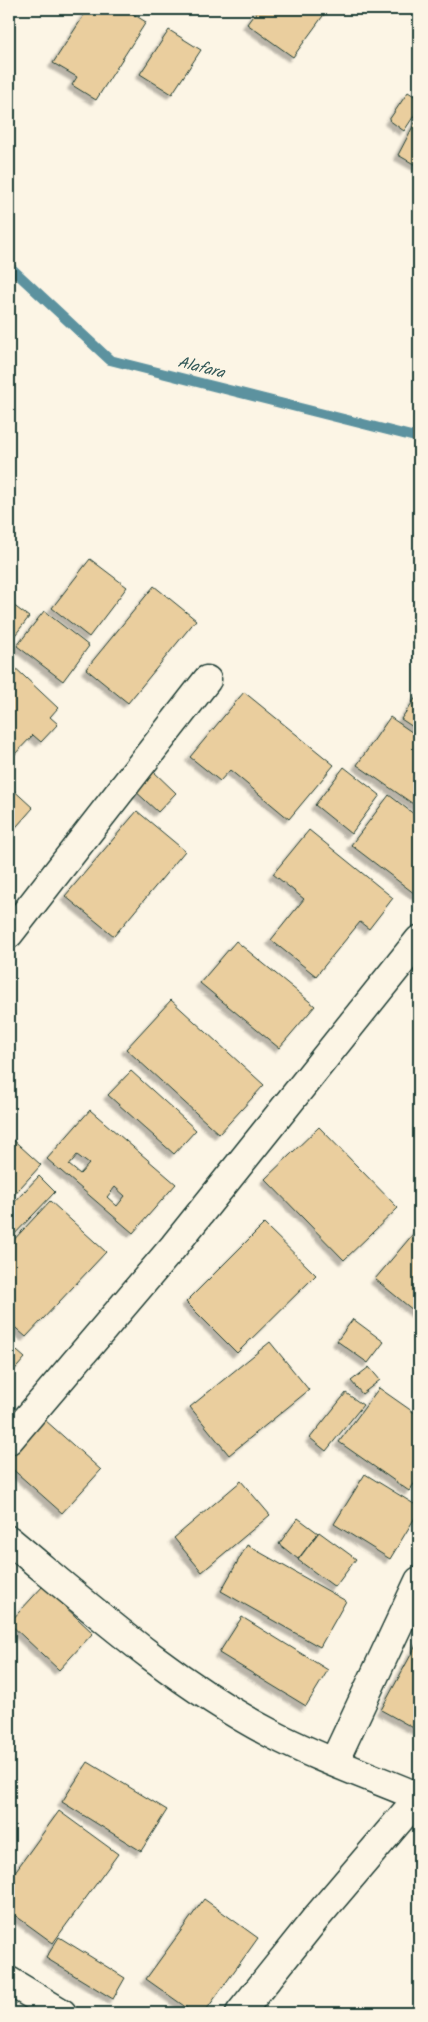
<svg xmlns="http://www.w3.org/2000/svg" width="428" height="2022" viewBox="0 0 428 2022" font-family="Kalam,sans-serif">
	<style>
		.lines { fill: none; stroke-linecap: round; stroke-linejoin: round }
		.stream { stroke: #5c929f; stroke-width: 10 }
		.building { fill: #eace9e; stroke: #1f3d34; fill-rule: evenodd; filter: url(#shadow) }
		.minor-casing { stroke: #1f3d34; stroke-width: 31 }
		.tertiary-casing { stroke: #1f3d34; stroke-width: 31 }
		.minor { stroke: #fcf5e5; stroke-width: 28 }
		.tertiary { stroke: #fcf5e5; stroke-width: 28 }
		.labels { text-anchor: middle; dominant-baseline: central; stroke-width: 4.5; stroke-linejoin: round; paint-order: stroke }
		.water-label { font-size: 16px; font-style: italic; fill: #335958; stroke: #fcf5e5 }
	</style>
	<defs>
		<filter id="shadow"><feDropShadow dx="-4.5" dy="4.5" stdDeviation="1" flood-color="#0004"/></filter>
	</defs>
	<rect width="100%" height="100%" fill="#fcf5e5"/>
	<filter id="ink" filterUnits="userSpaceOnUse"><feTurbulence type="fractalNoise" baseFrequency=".02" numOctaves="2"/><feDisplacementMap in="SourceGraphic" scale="10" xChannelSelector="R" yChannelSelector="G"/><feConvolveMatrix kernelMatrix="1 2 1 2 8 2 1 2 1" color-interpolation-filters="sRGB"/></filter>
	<g filter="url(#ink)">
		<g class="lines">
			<path class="stream" d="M9 266 110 360 419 438"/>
		</g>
		<g class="building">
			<path d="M88 9H125L146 22 96 100 72 85 77 77 53 63Z"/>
			<path d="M258 9H328L293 57 247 24Z"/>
			<path d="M169 30 201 50 172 94 140 74Z"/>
			<path d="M408 92 419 99V108L404 131 389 120Z"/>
			<path d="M419 115V167L398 155Z"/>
			<path d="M90 559 127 587 89 637 52 608Z"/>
			<path d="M154 586 196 620 128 703 86 669Z"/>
			<path d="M9 602 29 617 9 643Z"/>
			<path d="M44 611 89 646 63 681 17 646Z"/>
			<path d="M9 662 58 708 50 717 58 724 41 742 33 735 13 756 9 752Z"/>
			<path d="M244 692 334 765 289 819 230 770 220 781 190 757Z"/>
			<path d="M419 693V731L401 719Z"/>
			<path d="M390 717 419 737V808L357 765Z"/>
			<path d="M344 767 380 795 351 834 315 805Z"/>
			<path d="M152 770 176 793 158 812 133 789Z"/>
			<path d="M9 786 33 808 9 835Z"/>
			<path d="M389 795 419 818V897L351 845Z"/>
			<path d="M137 811 185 851 114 936 65 896Z"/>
			<path d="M309 830 393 898 369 929 360 922 316 976 271 940 304 899 273 874Z"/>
			<path d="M236 941 315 1006 279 1048 200 983Z"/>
			<path d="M171 1000 264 1085 219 1134 126 1049Z"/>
			<path d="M131 1071 196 1130 174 1154 108 1095Z"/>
			<path d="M90 1110 176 1184 133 1233 47 1159ZM77 1155 89 1164 80 1174 69 1165ZM115 1187 125 1196 117 1206 107 1197Z"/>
			<path d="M319 1127 398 1208 344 1260 265 1179Z"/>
			<path d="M9 1136 41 1165 9 1200Z"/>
			<path d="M39 1176 55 1192 9 1240V1208Z"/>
			<path d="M50 1201 106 1252 26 1337 9 1322V1245Z"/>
			<path d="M264 1224 316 1275 237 1353 186 1302Z"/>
			<path d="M419 1227V1315L375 1279Z"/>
			<path d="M353 1319 384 1342 368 1363 337 1341Z"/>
			<path d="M270 1342 309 1390 229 1455 190 1407Z"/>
			<path d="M9 1344 25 1358 9 1376Z"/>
			<path d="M369 1367 380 1380 362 1394 351 1381Z"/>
			<path d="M379 1388 419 1416V1477L409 1491 339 1442Z"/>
			<path d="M346 1393 363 1405 326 1451 310 1438Z"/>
			<path d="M45 1420 101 1470 62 1513 9 1466V1459Z"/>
			<path d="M365 1474 419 1507V1511L390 1559 334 1524Z"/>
			<path d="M241 1481 270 1515 202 1572 174 1538Z"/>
			<path d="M298 1518 318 1533 298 1559 279 1544Z"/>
			<path d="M319 1532 356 1559 335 1587 298 1560Z"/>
			<path d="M247 1545 346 1601 320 1647 221 1591Z"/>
			<path d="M43 1586 93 1633 59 1670 9 1623Z"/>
			<path d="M242 1617 328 1670 306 1706 219 1653Z"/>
			<path d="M419 1640V1731L381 1710Z"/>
			<path d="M88 1762 167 1810 141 1851 62 1802Z"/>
			<path d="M59 1811 118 1854 53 1943 9 1911V1880Z"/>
			<path d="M204 1899 258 1938 204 2013H194L146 1979Z"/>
			<path d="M59 1937 125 1978 113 1999 46 1958Z"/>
		</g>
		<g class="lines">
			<g class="minor-casing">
				<g id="minor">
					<path d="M9 934 207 680"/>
					<path d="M9 1440 174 1246 419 940"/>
					<path d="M334 1762 419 1581"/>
					<path d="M9 1981 62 2013"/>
					<path d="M240 2013 316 1918 419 1797"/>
				</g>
			</g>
			<g class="tertiary-casing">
				<path id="tertiary" d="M9 1540C92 1609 173 1682 270 1733 317 1758 369 1776 419 1797"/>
			</g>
			<use href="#minor" class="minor"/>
			<use href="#tertiary" class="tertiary"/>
		</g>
	</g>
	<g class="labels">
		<g class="water-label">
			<text transform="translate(201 368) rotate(14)">Alafara</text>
		</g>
	</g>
	<rect width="428" height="2022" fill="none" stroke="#fcf5e5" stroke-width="30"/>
	<rect x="15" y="15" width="398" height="1992" fill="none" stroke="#1f3d34" stroke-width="2" filter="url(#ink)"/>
</svg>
